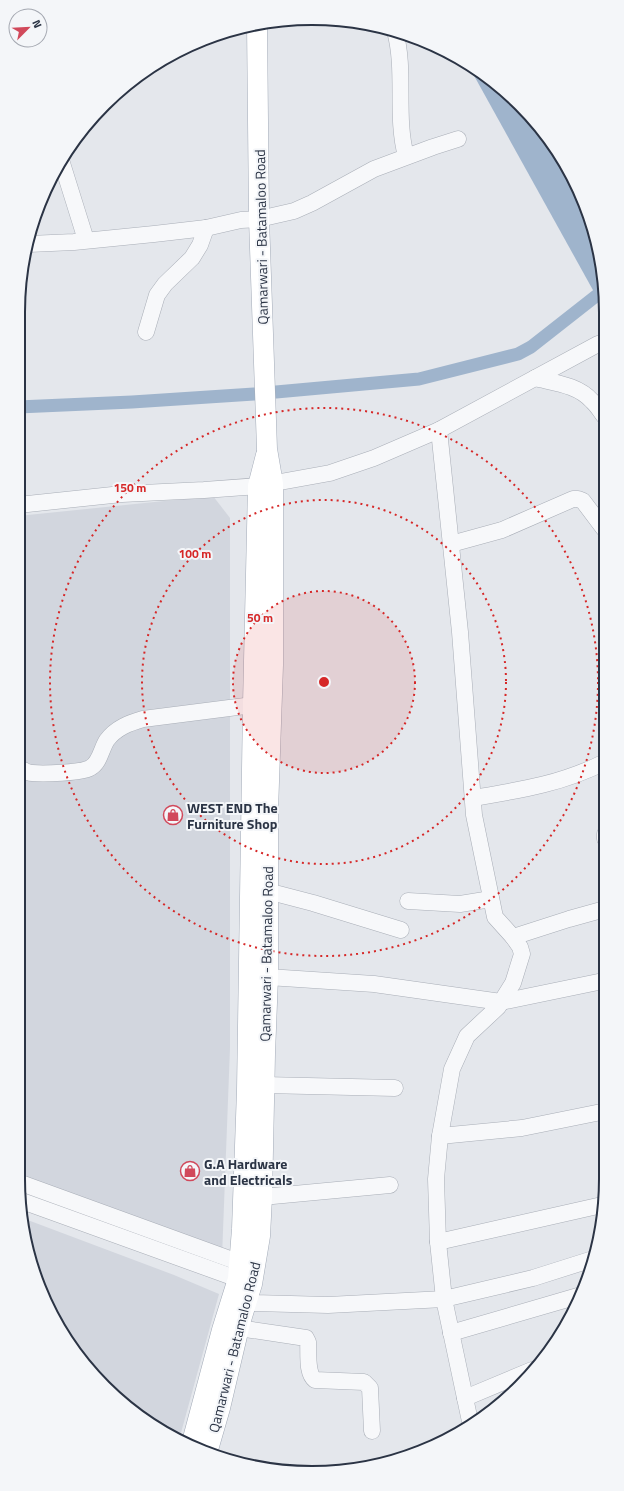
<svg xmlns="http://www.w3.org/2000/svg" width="624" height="1491" viewBox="0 0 624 1491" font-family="'Titillium Web',sans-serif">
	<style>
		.built { fill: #d2d6de }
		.water { fill: #9fb4cc }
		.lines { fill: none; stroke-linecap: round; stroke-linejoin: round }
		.canal { stroke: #9fb4cc; stroke-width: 13 }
		.minor-casing { stroke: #a9aeb7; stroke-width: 17 }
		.major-casing { stroke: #a3abb8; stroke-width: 21 }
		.minor { stroke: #f7f8fa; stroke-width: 16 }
		.major { stroke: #fff; stroke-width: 20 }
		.ring { fill: none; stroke: #d62828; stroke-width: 2; stroke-dasharray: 2 4 }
		.labels { text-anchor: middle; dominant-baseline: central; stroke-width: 4; stroke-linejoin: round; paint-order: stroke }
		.street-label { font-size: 14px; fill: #2b3445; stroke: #f4f6f9 }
		.poi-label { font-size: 14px; font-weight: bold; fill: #2b3445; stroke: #f4f6f9; text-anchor: start }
		.rim { fill: none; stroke: #2b3445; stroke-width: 2 }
		.centre { fill: #d62828; stroke: #f4f6f9; stroke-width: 2 }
		.ring-label { font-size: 12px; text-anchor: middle; font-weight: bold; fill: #d62828; stroke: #f4f6f9; stroke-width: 4; stroke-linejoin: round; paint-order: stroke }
	</style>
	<rect width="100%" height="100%" fill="#e4e7ec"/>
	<g class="built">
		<path d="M213 496 230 518V1048L222 1257 18 1177V516Z"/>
		<path d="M25 1219 174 1275 219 1294 179 1440 165 1434 91 1373 57 1326 34 1274Z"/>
	</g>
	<path class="water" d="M467 63 476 68 533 118 584 199 603 273 604 310Z"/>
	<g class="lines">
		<g class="canal">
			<path d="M276 392 419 379 518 354 531 347 596 296"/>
			<path d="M18 407 132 402 254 394"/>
		</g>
		<g class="minor-casing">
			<g id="minor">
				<path d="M395 31C406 72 395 115 406 156"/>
				<path d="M61 160 86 240"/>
				<path d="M29 244 74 242 154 234 206 228 241 220 259 219 294 211 312 203 374 169 433 147 458 139"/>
				<path d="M146 332 157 295 165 284 192 258 200 245 206 228"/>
				<path d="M535 378C555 383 578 385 592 401 597 405 600 411 604 416"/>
				<path d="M439 430 460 632 474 815 495 917 513 937 520 947 522 954 513 983 498 1007 467 1036 452 1069 440 1136 436 1179 438 1242 444 1299 471 1426"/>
				<path d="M18 505 122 494 204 490 258 486 330 473 374 458 439 430 598 344 604 342"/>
				<path d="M451 544 502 530 573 499H578L583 501 604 529"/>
				<path d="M18 767C22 769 27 773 32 773 43 774 81 773 90 768 100 763 101 749 107 740 116 728 129 723 143 719L253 705"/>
				<path d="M473 798C521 790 561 784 605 762"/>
				<path d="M605 834V839"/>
				<path d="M267 891 313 903 401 930"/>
				<path d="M408 901 460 904 491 899"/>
				<path d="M513 937 569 919 605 909"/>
				<path d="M268 977 374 984 501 1002 603 981"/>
				<path d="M264 1085 395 1088"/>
				<path d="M440 1136 522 1128 606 1111"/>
				<path d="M18 1182 249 1266"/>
				<path d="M262 1197 390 1185"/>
				<path d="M22 1201 249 1283"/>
				<path d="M438 1242 602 1205"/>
				<path d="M247 1302 253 1303 328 1305 444 1299 533 1278 593 1259"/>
				<path d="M239 1328 306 1338 308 1342C309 1353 306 1373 315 1380L364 1382 370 1388 372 1431"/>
				<path d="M451 1333 578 1296"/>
				<path d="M465 1398 532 1370"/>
			</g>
		</g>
		<g class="major-casing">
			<g id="major">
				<path d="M191 1446 222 1330 238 1279 242 1229 247 1090 253 705 258 486 266 455"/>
				<path d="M207 1453 220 1408 240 1323 252 1284 260 1236 262 1197 265 1054 268 977V811L273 665V484L267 449 259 219 257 24"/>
			</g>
		</g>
		<use href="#minor" class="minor"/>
		<use href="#major" class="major"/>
	</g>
	<circle cx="324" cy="682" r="91" fill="#d62828" fill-opacity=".12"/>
	<g class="ring">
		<circle cx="324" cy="682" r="91"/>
		<circle cx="324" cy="682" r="182"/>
		<circle cx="324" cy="682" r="274"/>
	</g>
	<defs>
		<g id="shop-ring" transform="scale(1)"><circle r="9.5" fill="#f4f6f9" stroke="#d1495b" stroke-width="1.5"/><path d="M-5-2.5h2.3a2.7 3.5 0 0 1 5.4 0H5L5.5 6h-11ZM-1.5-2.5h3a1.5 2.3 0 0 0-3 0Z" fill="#d1495b"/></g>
	</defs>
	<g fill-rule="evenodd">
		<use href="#shop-ring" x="173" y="815"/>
		<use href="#shop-ring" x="190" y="1171"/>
	</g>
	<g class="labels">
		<g class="street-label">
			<text transform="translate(261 237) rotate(-91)">Qamarwari - Batamaloo Road</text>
			<text transform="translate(266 954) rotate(-89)">Qamarwari - Batamaloo Road</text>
			<text transform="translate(234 1347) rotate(-76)">Qamarwari - Batamaloo Road</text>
		</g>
		<g class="poi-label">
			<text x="187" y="807">WEST END The<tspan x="187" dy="16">Furniture Shop</tspan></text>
			<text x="204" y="1163">G.A Hardware<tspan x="204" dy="16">and Electricals</tspan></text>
		</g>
	</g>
	<path d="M0 0H624V1491H0ZM312 25H312A287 287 0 0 1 599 312V1179A287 287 0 0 1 312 1466H312A287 287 0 0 1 25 1179V312A287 287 0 0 1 312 25Z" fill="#f4f6f9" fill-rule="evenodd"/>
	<path class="rim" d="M312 25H312A287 287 0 0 1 599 312V1179A287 287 0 0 1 312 1466H312A287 287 0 0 1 25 1179V312A287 287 0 0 1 312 25Z"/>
	<circle cx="324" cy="682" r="6" class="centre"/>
	<g class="ring-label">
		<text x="130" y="492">150 m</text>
		<text x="195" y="558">100 m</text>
		<text x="260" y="622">50 m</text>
	</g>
	<g transform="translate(28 28) rotate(66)"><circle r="19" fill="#f4f6f9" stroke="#a4a8b1"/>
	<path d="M0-3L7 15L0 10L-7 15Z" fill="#d1495b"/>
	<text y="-6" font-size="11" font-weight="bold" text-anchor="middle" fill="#2b3445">N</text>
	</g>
</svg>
